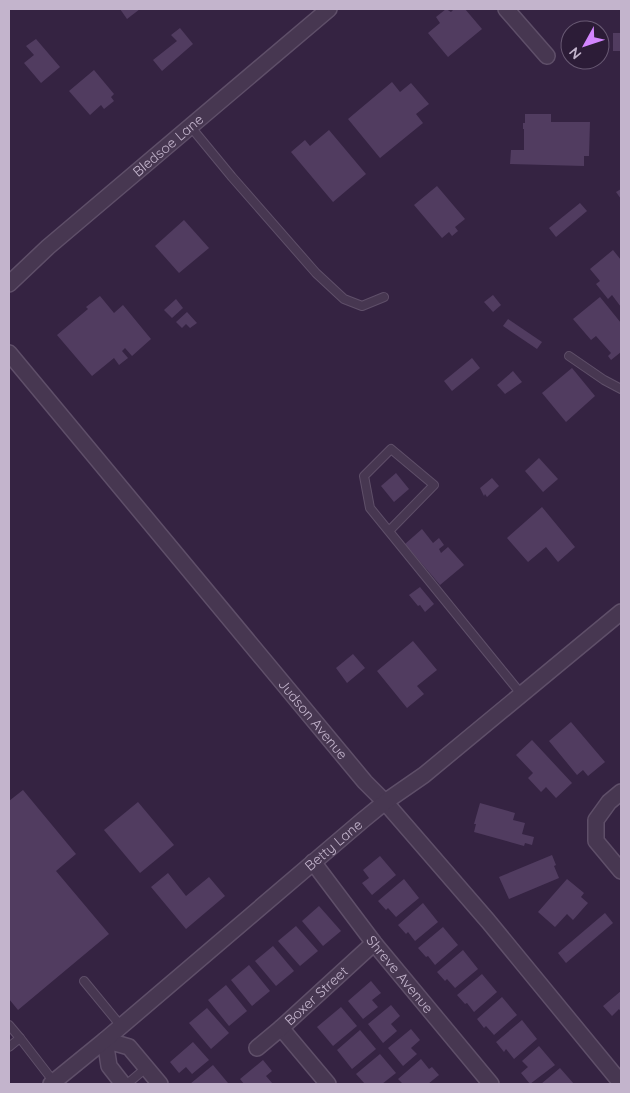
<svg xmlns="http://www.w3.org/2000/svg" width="630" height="1093" viewBox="0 0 630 1093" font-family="Quicksand,sans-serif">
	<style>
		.building { fill: #513c60 }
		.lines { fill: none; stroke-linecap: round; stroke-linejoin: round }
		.service-casing { stroke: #5f4f69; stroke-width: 10 }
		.minor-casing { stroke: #5f4f69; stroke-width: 18 }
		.tertiary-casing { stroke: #5f4f69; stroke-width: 18 }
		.service { stroke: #473751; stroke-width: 8 }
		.minor { stroke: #473751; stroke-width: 15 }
		.tertiary { stroke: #473751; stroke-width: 15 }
		.labels { text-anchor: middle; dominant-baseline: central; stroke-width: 5; stroke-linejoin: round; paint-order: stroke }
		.street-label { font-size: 14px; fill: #c3b4cc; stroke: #2c1c37 }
	</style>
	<rect width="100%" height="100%" fill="#352342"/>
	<g class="building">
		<path d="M120 9H140L127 19Z"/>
		<path d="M446 9 451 12 454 9H465L482 29 448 57 428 33 440 23 436 17Z"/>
		<path d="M180 28 193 44 162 71 153 60 177 41 171 35Z"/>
		<rect x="613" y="33" width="8" height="18"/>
		<path d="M36 39 60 67 41 83 24 63 34 55 26 46Z"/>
		<path d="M94 70 114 94 111 97 114 101 104 109 101 105 90 115 69 91Z"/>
		<path d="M392 82 400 92 411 83 429 104 416 114 423 123 380 158 348 119Z"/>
		<path d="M525 114H551V122H590L589 156H584V166L510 164 511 150H524V129H523V123H525Z"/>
		<path d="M329 130 366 174 333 202 291 152 305 140 310 146Z"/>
		<path d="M437 186 465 219 455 227 458 231 452 236 449 232 442 238 414 205Z"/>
		<path d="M621 189V199L616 192Z"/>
		<path d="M580 203 587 211 556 237 549 228Z"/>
		<path d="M184 220 209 248 179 273 155 246Z"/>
		<path d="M613 250 621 260V307L612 295 608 299 596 284 600 281 590 269Z"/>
		<path d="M493 295 501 305 493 312 484 302Z"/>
		<path d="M100 296 114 313 123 305 151 339 132 356 125 348 122 351 128 358 119 365 114 358 92 376 57 335 88 309 86 307Z"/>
		<path d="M600 297 621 323V352L611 360 608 356 611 353 596 336 591 340 573 319Z"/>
		<path d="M176 299 183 308 172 318 164 310Z"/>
		<path d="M187 312 197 323 190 328 186 324 182 328 176 322Z"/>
		<path d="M508 319 542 342 537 349 503 326Z"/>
		<path d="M472 358 480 368 452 391 444 381Z"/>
		<path d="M572 368 595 396 566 422 542 393Z"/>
		<path d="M513 371 522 382 505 394 497 385Z"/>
		<path d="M539 458 558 479 543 492 525 471Z"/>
		<path d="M396 473 409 489 394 502 381 486Z"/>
		<path d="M492 478 499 486 487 497 485 494 484 496 480 488Z"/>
		<path d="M542 507 575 547 558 562 546 547 528 562 507 538Z"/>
		<path d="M422 529 433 543 439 538 444 545 439 549 441 553 448 547 464 565 440 585 405 544Z"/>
		<path d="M420 587 434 604 425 612 420 605 418 606 409 595Z"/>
		<path d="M413 641 437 670 417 686 424 694 407 708 377 671Z"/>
		<path d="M353 654 365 668 347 683 336 668Z"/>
		<path d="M571 722 605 762 588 776 583 770 577 775 549 741Z"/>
		<path d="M532 740 572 783 556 798 546 787 541 792 528 778 533 773 516 755Z"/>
		<path d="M23 790 76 854 56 871 109 934 18 1010 9 999V801Z"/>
		<path d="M138 802 174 845 140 873 104 830Z"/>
		<path d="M480 803 515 813 513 820 525 823 522 834 534 837 532 845 525 843 524 846 474 832 476 824H474Z"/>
		<path d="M552 855 556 865 554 866 559 878 509 899 499 877Z"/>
		<path d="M380 856 396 875 372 895 362 883 369 878 363 870Z"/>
		<path d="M168 873 186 896 209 877 225 896 186 929 151 887Z"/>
		<path d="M404 879 419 898 396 917 388 908 386 910 378 901Z"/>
		<path d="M567 879 584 893 581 897 588 903 573 920 567 914 555 927 538 912Z"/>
		<path d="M423 903 438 922 415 941 408 932 406 934 398 925Z"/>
		<path d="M319 906 341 931 323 946 302 921Z"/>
		<path d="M605 913 613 923 566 963 558 953Z"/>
		<path d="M296 926 318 951 300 966 278 941Z"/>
		<path d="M443 927 458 945 435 965 428 956 426 957 418 948Z"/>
		<path d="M273 946 294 971 276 986 255 961Z"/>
		<path d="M463 950 478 969 455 988 447 979 445 981 437 972Z"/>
		<path d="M249 965 270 991 252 1006 231 980Z"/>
		<path d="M482 974 497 992 474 1012 467 1003 465 1004 457 995Z"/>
		<path d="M371 981 381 993 372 1000 378 1007 363 1019 348 1001Z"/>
		<path d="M226 985 247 1011 229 1026 208 1000Z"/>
		<path d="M621 991V1012L619 1009 612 1016 603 1006Z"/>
		<path d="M502 997 517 1015 494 1035 486 1026 484 1028 477 1019Z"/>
		<path d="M391 1005 400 1016 391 1024 397 1031 383 1043 368 1024Z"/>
		<path d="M341 1007 357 1026 333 1046 317 1027Z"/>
		<path d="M207 1008 229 1033 211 1049 189 1023Z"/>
		<path d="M522 1020 537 1039 514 1059 506 1049 504 1052 496 1042Z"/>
		<path d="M411 1029 420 1040 411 1048 417 1054 403 1066 388 1048Z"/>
		<path d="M360 1030 376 1049 352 1069 337 1050Z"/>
		<path d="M193 1042 209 1060 192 1074 186 1067 179 1073 170 1062Z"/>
		<path d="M539 1046 555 1065 530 1084 521 1073 528 1067 522 1061Z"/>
		<path d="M380 1054 396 1073 382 1084H365L356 1074Z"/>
		<path d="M421 1059 429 1069 432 1067 439 1075 428 1084H403L398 1079Z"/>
		<path d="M263 1060 272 1071 266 1076 272 1083 244 1084 240 1079Z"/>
		<path d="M213 1065 228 1083 190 1084Z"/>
		<path d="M560 1068 574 1084H541Z"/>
	</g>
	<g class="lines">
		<g class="service-casing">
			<g id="service">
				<path d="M190 126 232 177 316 273 344 299 362 306 384 297"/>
				<path d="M569 356 604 380 621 389"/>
				<path d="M389 531 434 485 391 449 364 476 370 508 522 695"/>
				<path d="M84 981 121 1026"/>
				<path d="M9 1025 20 1038"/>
				<path d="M9 1047 20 1038 54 1082"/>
				<path d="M127 1084 146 1068"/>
			</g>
		</g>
		<g class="minor-casing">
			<g id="minor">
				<path d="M506 9 547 56"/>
				<path id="s1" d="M9 284 48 247 329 9"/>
				<path d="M621 792 609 802 596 820V841L621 871"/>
				<path id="s2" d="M313 862 374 943 491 1084"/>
				<path d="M281 1028 328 1084"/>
				<path id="s3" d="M257 1048 281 1028 374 943"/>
				<path d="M123 1084 109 1066 105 1040 129 1047 160 1084"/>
			</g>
		</g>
		<g class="tertiary-casing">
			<g id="tertiary">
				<path id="s4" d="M9 353 365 782 385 802 488 921 621 1083"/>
				<path id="s5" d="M51 1084 105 1040 363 820 385 802 424 775 621 612"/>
			</g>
		</g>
		<use href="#service" class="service"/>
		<use href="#minor" class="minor"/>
		<use href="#tertiary" class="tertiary"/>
	</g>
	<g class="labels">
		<g class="street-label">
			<text stroke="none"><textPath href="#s1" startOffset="211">Bledsoe Lane</textPath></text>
			<text stroke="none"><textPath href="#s4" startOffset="476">Judson Avenue</textPath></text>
			<text stroke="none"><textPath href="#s5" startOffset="370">Betty Lane</textPath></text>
			<text stroke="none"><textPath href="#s2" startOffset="142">Shreve Avenue</textPath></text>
			<text stroke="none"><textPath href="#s3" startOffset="79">Boxer Street</textPath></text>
		</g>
	</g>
	<rect width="630" height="1093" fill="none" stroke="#c3b4cc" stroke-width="20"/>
	<g transform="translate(585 45) rotate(230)"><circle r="24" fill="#2c1c37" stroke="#685973"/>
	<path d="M0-4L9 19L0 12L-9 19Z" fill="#d385ff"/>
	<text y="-8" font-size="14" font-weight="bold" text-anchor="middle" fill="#c3b4cc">N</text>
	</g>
</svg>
